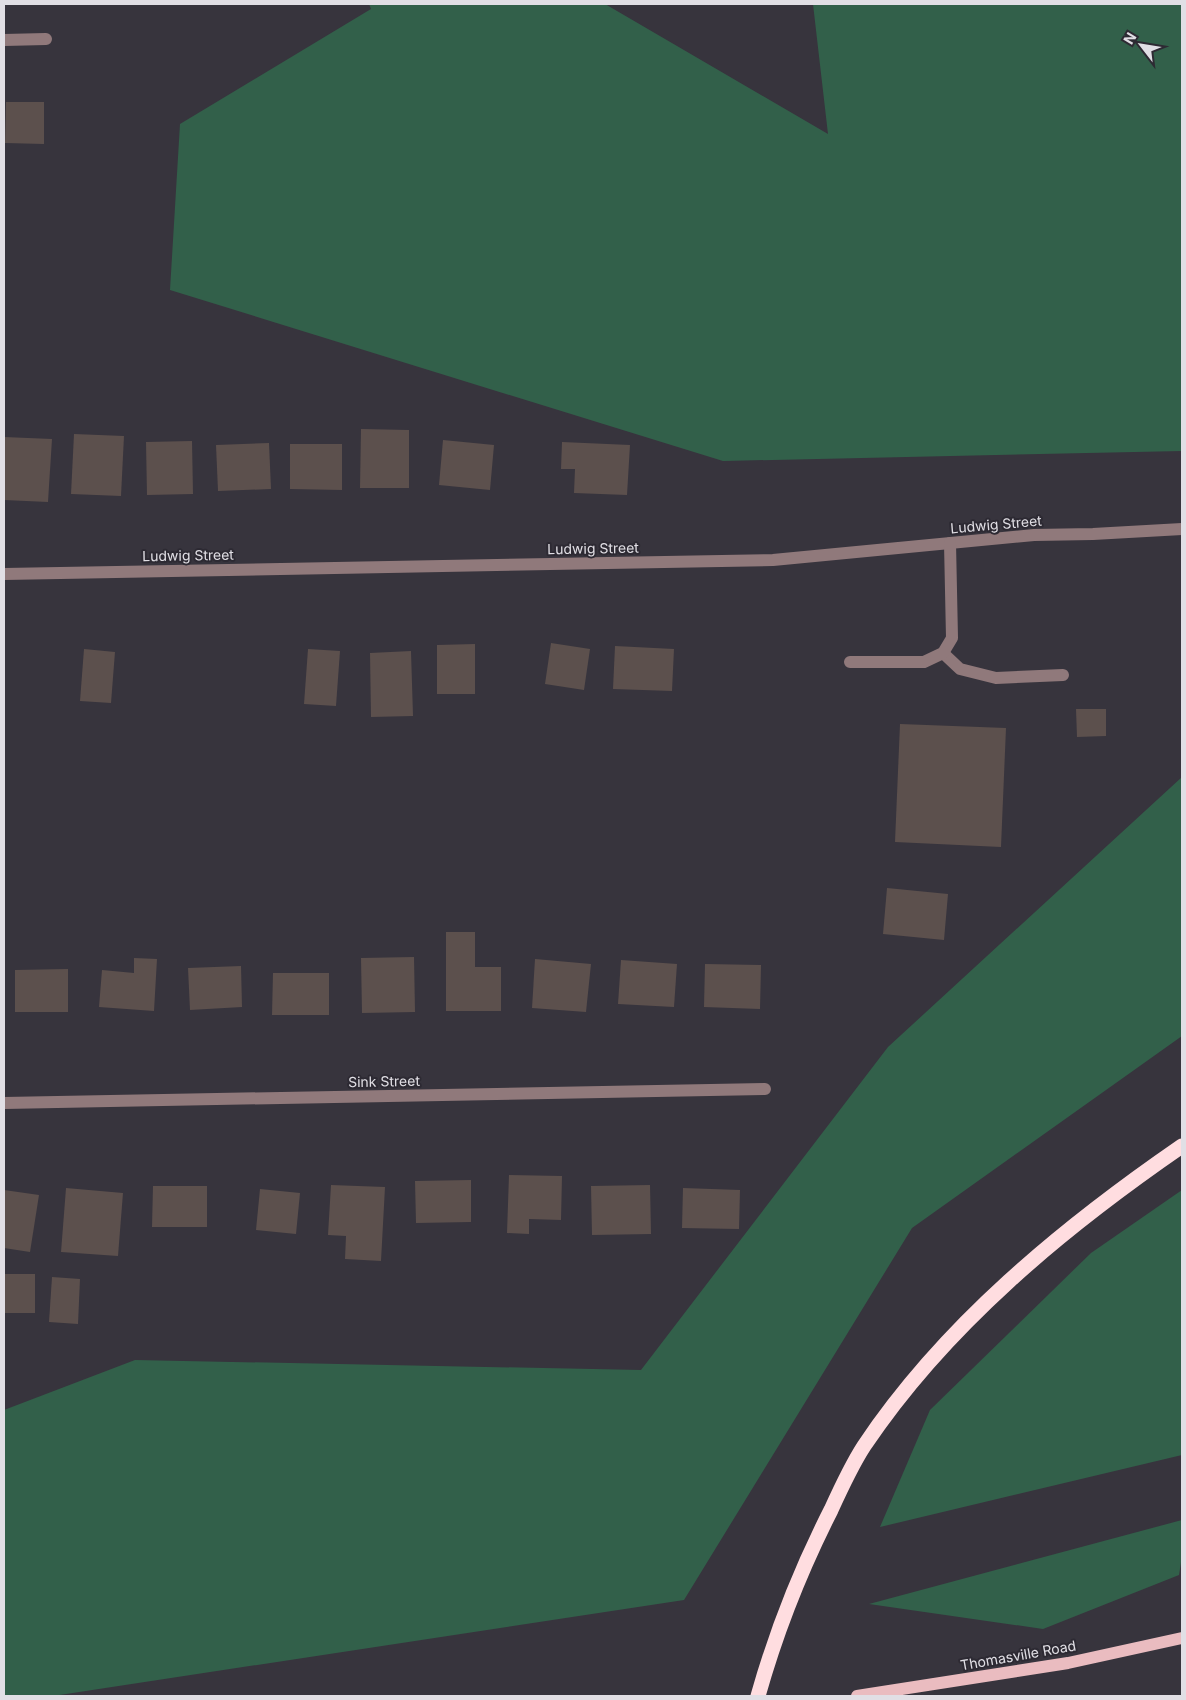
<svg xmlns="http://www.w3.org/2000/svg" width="1186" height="1700" viewBox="0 0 1186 1700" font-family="Inter,sans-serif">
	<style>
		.green { fill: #32604a }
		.building { fill: #5c504d }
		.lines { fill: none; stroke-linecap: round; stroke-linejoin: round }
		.minor { stroke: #90797b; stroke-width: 12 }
		.major { stroke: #eabcc0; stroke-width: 12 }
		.highway { stroke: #ffdde0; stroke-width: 15 }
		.labels { text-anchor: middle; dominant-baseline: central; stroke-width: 4; stroke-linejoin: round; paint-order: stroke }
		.street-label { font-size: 14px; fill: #e1dfe5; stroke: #2d2a33 }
	</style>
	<rect width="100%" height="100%" fill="#37343d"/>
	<g class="green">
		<path d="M369 4H605L828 134 813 4H1182V451L723 461 170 290 180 124 371 9Z"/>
		<path d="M1182 777V1036L912 1228 684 1600 53 1696H4V1410L135 1360 641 1370 888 1047Z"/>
		<path d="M1182 1190V1455L880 1527 930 1410 1091 1253Z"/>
		<path d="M1182 1520V1556L1179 1575 1043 1629 869 1604Z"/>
	</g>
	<g class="building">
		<path d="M6 102H44V144L5 143Z"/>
		<path d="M361 429 409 430V488H360Z"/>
		<path d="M74 434 124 436 121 496 71 494Z"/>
		<path d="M4 437 52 439 48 502 4 500Z"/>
		<path d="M443 440 494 445 490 490 439 485Z"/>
		<path d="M192 441 193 494 147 495 146 442Z"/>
		<path d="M562 442 630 445 627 495 574 493 575 469H561Z"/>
		<path d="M269 443 271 489 218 491 216 445Z"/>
		<path d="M290 444H342V490L290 489Z"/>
		<path d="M551 643 590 649 584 690 545 684Z"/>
		<path d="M475 644V694H437V645Z"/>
		<path d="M615 646 674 649 672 691 613 689Z"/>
		<path d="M84 649 115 652 111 703 80 701Z"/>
		<path d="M308 649 340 651 336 706 304 704Z"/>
		<path d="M411 651 413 716 371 717 370 653Z"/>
		<path d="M1076 709H1106V736L1077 737Z"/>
		<path d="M900 724 1006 728 1001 847 895 842Z"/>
		<path d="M887 888 948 894 944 940 883 934Z"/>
		<path d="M446 932H475V967H501V1011H446Z"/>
		<path d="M414 957 415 1012 362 1013 361 958Z"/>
		<path d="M134 958 157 959 154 1011 99 1007 102 970 134 973Z"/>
		<path d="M535 959 591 964 586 1012 532 1008Z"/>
		<path d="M621 960 677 964 674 1007 618 1004Z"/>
		<path d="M705 964 761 965 760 1009 704 1007Z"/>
		<path d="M241 966 242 1007 190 1010 188 968Z"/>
		<path d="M68 969V1012H15V970Z"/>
		<path d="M273 973H329V1015H272Z"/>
		<path d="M509 1175 562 1176 561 1220 529 1219V1234L507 1233Z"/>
		<path d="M471 1180V1222L416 1223 415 1181Z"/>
		<path d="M331 1185 385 1187 381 1261 345 1259 346 1236 328 1235Z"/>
		<path d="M650 1185 651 1234 592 1235 591 1186Z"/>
		<path d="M153 1186H207V1227H152Z"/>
		<path d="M66 1188 123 1193 118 1256 61 1252Z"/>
		<path d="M683 1188 740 1190 739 1229 682 1228Z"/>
		<path d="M260 1189 300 1193 296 1234 256 1230Z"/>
		<path d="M4 1190 39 1195 30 1252 4 1248Z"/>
		<rect x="4" y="1274" width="31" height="39"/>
		<path d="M52 1277 80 1279 78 1324 49 1322Z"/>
	</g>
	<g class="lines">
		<g class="minor">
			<path d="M4 40 46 39"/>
			<path d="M4 574 773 560 1034 535 1093 534 1182 529"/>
			<path d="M943 653 960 669 996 678 1063 675"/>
			<path d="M850 662H924L943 653 952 638 950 543"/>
			<path d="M4 1103 765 1089"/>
		</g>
		<path class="major" d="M857 1696 1068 1663 1182 1638"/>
		<path class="highway" d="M758 1696C776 1632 801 1569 831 1510 841 1488 851 1466 864 1446 945 1325 1063 1228 1182 1146"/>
	</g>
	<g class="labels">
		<g class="street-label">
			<text transform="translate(996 524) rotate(-5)">Ludwig Street</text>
			<text transform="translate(593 548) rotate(-1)">Ludwig Street</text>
			<text transform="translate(188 555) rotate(-1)">Ludwig Street</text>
			<text transform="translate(384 1081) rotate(-1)">Sink Street</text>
			<text transform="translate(1018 1655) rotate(-10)">Thomasville Road</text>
		</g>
	</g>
	<rect width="1186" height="1700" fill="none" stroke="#e1dfe5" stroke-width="10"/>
	<g transform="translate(1141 45) rotate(301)" stroke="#2d2a33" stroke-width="4" paint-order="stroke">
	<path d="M0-4L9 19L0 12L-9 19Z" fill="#e1dfe5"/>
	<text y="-8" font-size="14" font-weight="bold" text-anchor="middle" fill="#e1dfe5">N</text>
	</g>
</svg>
